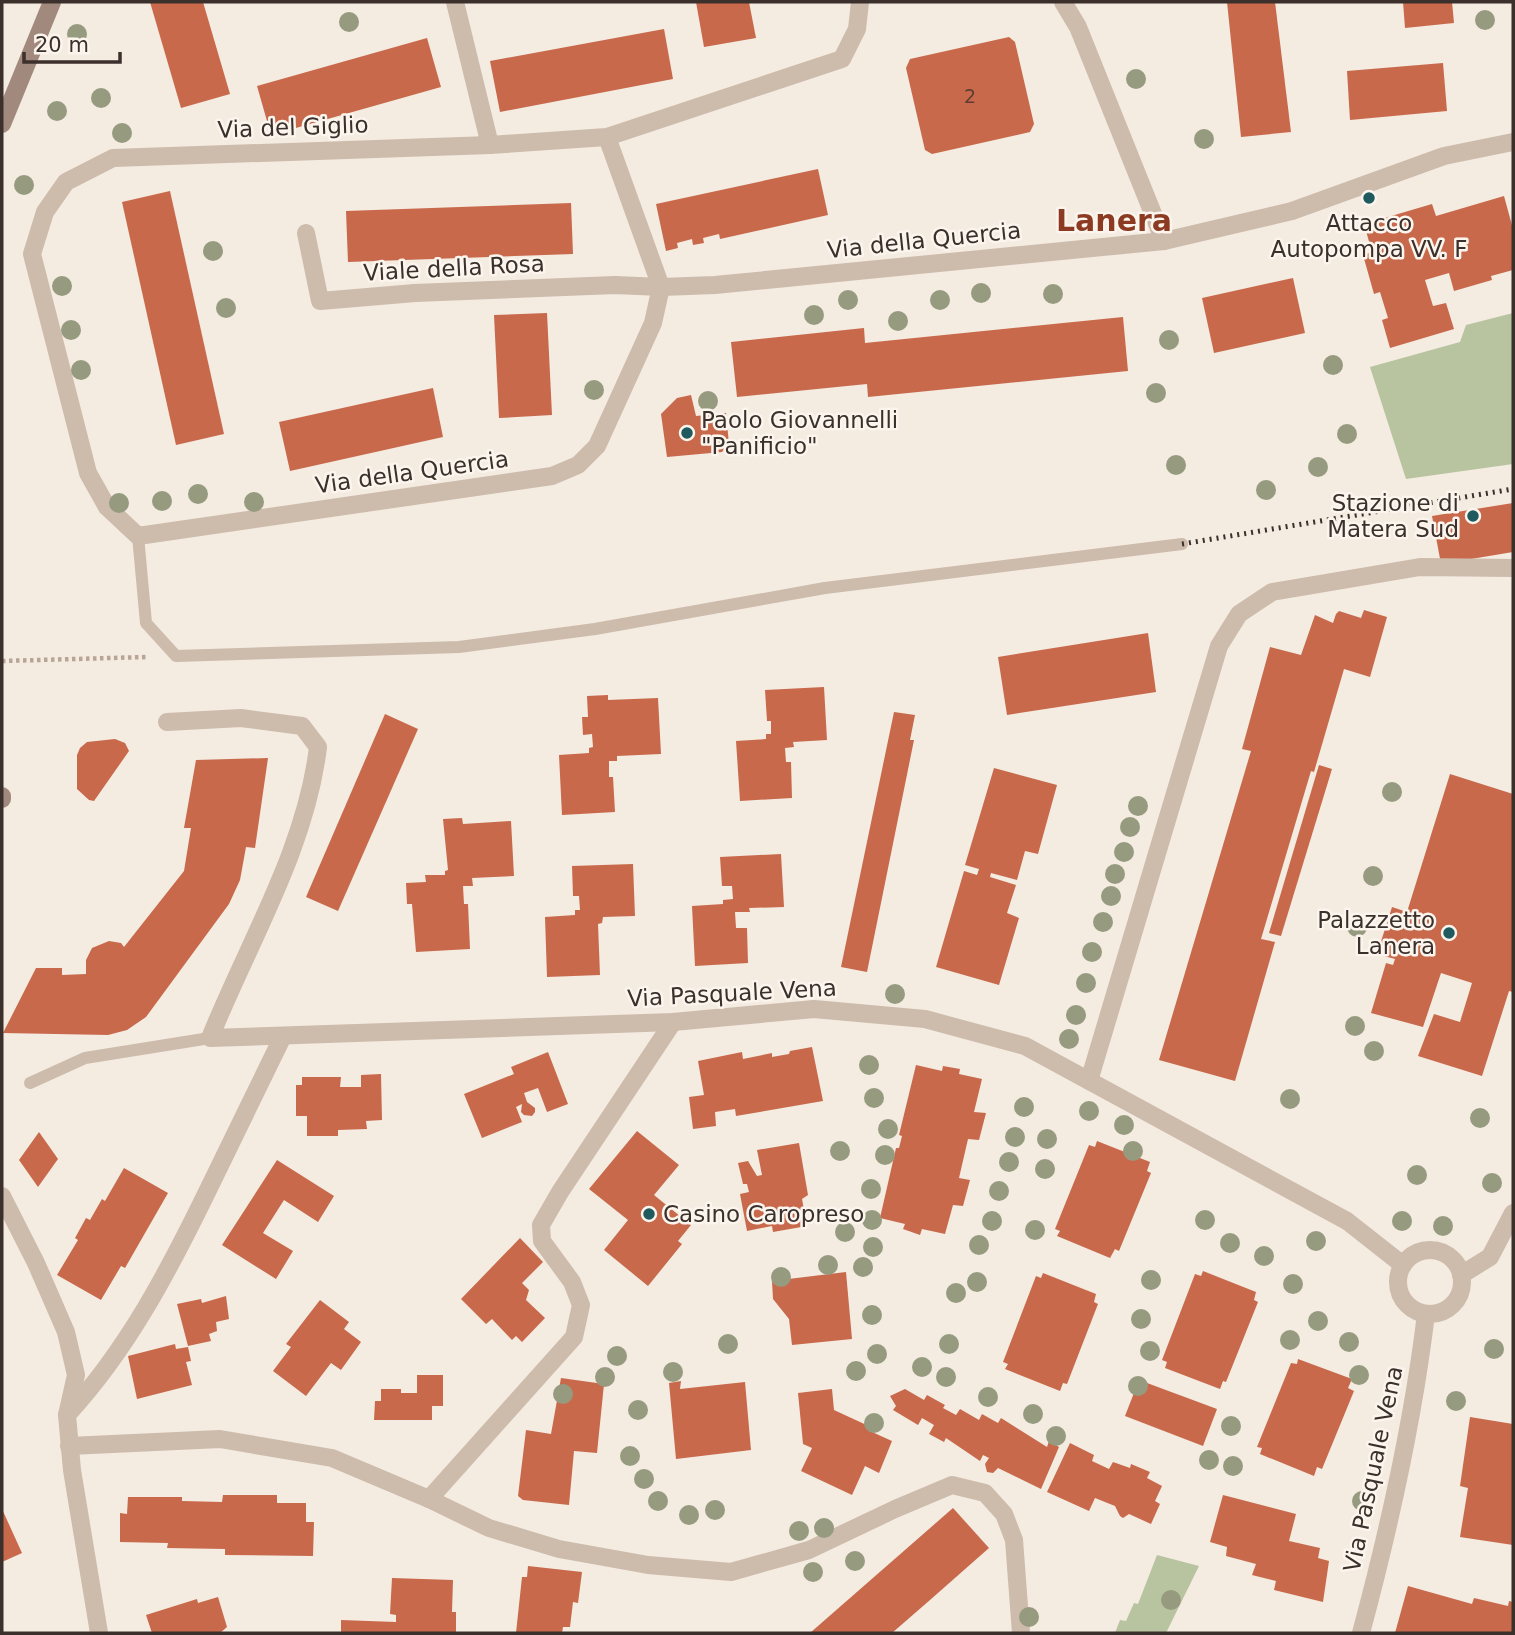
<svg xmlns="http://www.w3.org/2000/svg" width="1515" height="1635" viewBox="0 0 1515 1635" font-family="'DejaVu Sans',sans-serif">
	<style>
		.green { fill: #b8c4a0 }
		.building { fill: #c8694b }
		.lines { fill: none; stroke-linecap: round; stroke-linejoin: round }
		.path { stroke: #b9a596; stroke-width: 4.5; stroke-dasharray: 3.5 3.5; stroke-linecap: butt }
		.service { stroke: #cdbbac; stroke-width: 12 }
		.minor { stroke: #cdbbac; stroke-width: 18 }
		.secondary { stroke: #a18a7d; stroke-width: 18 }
		.rail { stroke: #3b302b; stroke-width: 5; stroke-dasharray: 2 5; stroke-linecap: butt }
		.tree { fill: #969b7f }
		.poi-dot { fill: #1f5a5e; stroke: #fbf5ee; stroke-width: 2.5 }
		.labels { text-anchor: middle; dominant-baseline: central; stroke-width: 5; stroke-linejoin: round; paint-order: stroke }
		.number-label { font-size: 19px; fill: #5e3e33 }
		.street-label { font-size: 23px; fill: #3b302b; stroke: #fbf5ee }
		.poi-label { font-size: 23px; fill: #3b302b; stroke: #fbf5ee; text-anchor: start }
		.district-label { font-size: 30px; font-weight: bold; fill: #8c3b22; stroke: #fbf5ee }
	</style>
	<rect width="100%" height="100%" fill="#f4ebe1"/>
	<g class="green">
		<path d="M1513 313V464L1406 479 1370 367 1460 342 1466 325Z"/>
		<path d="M1157 1555 1199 1566 1166 1633H1115L1120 1620 1126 1621 1134 1603 1138 1604Z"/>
	</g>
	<g class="building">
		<path d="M150 2H203L230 94 181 108Z"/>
		<path d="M696 2H749L756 38 704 47Z"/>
		<path d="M1227 2H1275L1291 132 1241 137Z"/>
		<path d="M1403 2H1452L1454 23 1405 28Z"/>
		<path d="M664 29 673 79 500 112 490 61Z"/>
		<path d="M1009 37 1015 42 1034 124 1030 132 932 154 925 150 906 68 910 59Z"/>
		<path d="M427 38 441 87 271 135 257 86Z"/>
		<path d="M1443 63 1447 111 1350 120 1347 71Z"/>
		<path d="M818 169 828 215 720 239 719 234 703 238 704 243 693 245 692 239 677 243 678 248 666 251 656 204Z"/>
		<path d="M170 191 224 434 176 445 122 202Z"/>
		<path d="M1504 196 1513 229V270L1491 276 1492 280 1454 291 1449 273 1425 280 1433 306 1446 303 1454 329 1390 348 1382 320 1388 318 1380 292 1374 294 1363 255 1372 252 1364 224 1432 204 1436 216Z"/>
		<path d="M571 203 573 254 348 262 346 211Z"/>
		<path d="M1293 278 1305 333 1214 353 1202 298Z"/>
		<path d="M547 313 552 415 499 418 494 315Z"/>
		<path d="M1123 317 1128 371 868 397 867 384 737 397 731 342 864 328 865 343Z"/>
		<path d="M433 388 443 437 290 471 279 422Z"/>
		<path d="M691 395 696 416 726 413 729 444 722 452 667 457 661 414 677 398Z"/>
		<path d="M1513 503V552L1441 564 1432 516Z"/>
		<path d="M1364 610 1387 617 1370 677 1344 669 1314 772 1311 771 1261 939 1275 942 1235 1081 1159 1060 1251 751 1242 749 1270 647 1301 655 1315 615 1333 623 1336 614 1339 611 1361 618Z"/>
		<path d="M1148 633 1156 692 1007 715 998 657Z"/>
		<path d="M824 687 827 740 793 742 794 747 785 748 786 762H791L792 798 740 801 736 741 766 739V734H771V721H767L765 690Z"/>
		<path d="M608 695V700L658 698 661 754 617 756V761H609V777H613L615 812 562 815 559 755 589 753V748L593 747 592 734 583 735 582 717H588L587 696Z"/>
		<path d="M894 712 915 715 910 740H914L867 972 841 967Z"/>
		<path d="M385 714 418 729 338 911 306 897Z"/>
		<path d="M115 739 125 743 129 751 94 801 89 800 77 789V755L80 748 87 742Z"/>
		<path d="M268 758 255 848 246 847 240 880 229 904 146 1017 127 1030 108 1035 3 1033 36 968H62V975L86 974V960L92 948 109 941 121 943 124 947 184 871 191 828H184L196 760Z"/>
		<path d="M1319 765 1332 769 1281 936 1269 933Z"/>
		<path d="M994 768 1057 785 1038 854 1025 851 1017 880 991 873 990 877 1016 885 1007 913 1019 918 999 985 936 967 964 871 977 875 979 869 965 865Z"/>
		<path d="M1450 774 1513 794V992L1509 991 1482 1076 1418 1056 1434 1014 1460 1022 1472 983 1441 973 1423 1027 1371 1013 1386 963 1393 965 1395 959 1377 954 1392 907 1407 912Z"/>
		<path d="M462 818 463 824 511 821 514 876 472 878 473 886H463L464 904H468L470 949 416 952 412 904H407L406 883 426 882 425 875H445V871L448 870 443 819Z"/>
		<path d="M781 854 784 907 749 908 750 912H735L736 928H747L748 963 695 966 692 906 723 904V900L733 899 732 886H722L720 857Z"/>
		<path d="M633 864 635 916 603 917 602 923 598 924 600 975 547 977 545 917 575 915V910H580L579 896H573L572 866Z"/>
		<path d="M812 1047 823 1101 736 1116 735 1109 715 1112 716 1126 693 1129 689 1097 704 1095 698 1061 742 1052 743 1059 772 1053V1057L789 1054 790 1051Z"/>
		<path d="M548 1052 568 1104 547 1112 538 1088 524 1093 527 1102 535 1108V1112L532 1116 524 1115 521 1112 522 1104 516 1107 522 1122 482 1138 464 1094 514 1074 511 1067Z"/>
		<path d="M916 1065 942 1071 943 1066 960 1069 959 1074 982 1079 974 1112 986 1113 979 1140 968 1139 959 1178 970 1180 963 1206 953 1205 945 1234 922 1229 920 1235 903 1229 905 1224 880 1218 896 1148H899L902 1136 899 1135Z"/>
		<path d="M381 1074 382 1120 366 1121 367 1129 338 1130V1136H307V1116H296V1085H302V1077H341L340 1087H361V1075Z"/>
		<path d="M637 1131 679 1165 654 1195 691 1225 678 1241 682 1244 648 1286 604 1250 628 1220 589 1189Z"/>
		<path d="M39 1132 58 1159 38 1187 19 1160Z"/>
		<path d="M1097 1141 1150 1162 1147 1171 1151 1173 1119 1251 1115 1249 1110 1258 1057 1236 1060 1231 1055 1229 1089 1145 1095 1147Z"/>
		<path d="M799 1143 808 1195 802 1199 807 1226 773 1232 772 1226 747 1231 740 1194 749 1192 747 1184H743L738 1163 748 1161 757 1176 762 1175 757 1150Z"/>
		<path d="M277 1160 334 1196 318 1222 284 1200 263 1233 293 1251 276 1279 222 1245Z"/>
		<path d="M124 1168 168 1193 125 1268 121 1266 101 1300 57 1275 78 1240 75 1238 86 1218 90 1220 102 1199 105 1201Z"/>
		<path d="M520 1238 543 1262 522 1283 529 1290 526 1300 545 1318 522 1342 516 1336 512 1340 492 1319 486 1324 461 1299Z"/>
		<path d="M1203 1271 1256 1292 1254 1300 1258 1302 1226 1382 1223 1381 1220 1389 1165 1368 1167 1362 1162 1360 1195 1274 1201 1276Z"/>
		<path d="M846 1272 852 1339 792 1345 789 1319 773 1299 772 1281Z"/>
		<path d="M1043 1273 1096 1294 1094 1302 1098 1304 1067 1384 1063 1383 1060 1391 1005 1369 1008 1364 1003 1362 1036 1276 1041 1278Z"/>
		<path d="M226 1296 229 1319 216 1322 217 1331 209 1334 211 1341 188 1346 177 1304 201 1299 202 1303Z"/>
		<path d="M320 1300 349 1322 344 1329 361 1342 341 1370 331 1363 306 1396 273 1371 291 1347 286 1344Z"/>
		<path d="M175 1344 176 1349 188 1347 191 1361 186 1362 192 1385 137 1399 128 1356Z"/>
		<path d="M1298 1359 1352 1379 1348 1388 1354 1391 1322 1469 1317 1467 1314 1476 1260 1454 1262 1448 1257 1447 1291 1363 1297 1364Z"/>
		<path d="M417 1375H443V1406H432V1420H374L375 1401H381V1389H401V1393H417Z"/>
		<path d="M561 1378 604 1384 597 1453 574 1451 569 1505 523 1500 518 1496 526 1430 551 1434Z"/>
		<path d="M1139 1380 1217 1409 1203 1446 1125 1416Z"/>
		<path d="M681 1381 680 1389 745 1382 751 1450 676 1459 669 1383Z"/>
		<path d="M832 1389 834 1410 873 1428 872 1432 892 1441 879 1473 865 1466 852 1495 801 1471 812 1448 803 1444 798 1393Z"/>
		<path d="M905 1389 924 1400 927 1395 945 1405 943 1408 956 1415 960 1409 979 1420 982 1414 998 1423 1001 1418 1047 1447 1049 1441 1059 1447 1041 1489 998 1468 993 1473 987 1472 985 1464 989 1458 983 1455 980 1461 946 1438 944 1442 929 1434 934 1425 922 1418 918 1425 893 1410 896 1406 890 1396Z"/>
		<path d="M1470 1417 1513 1424V1545L1460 1537 1468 1488 1460 1486Z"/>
		<path d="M1070 1443 1094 1455 1092 1461 1109 1469 1113 1462 1130 1468 1131 1464 1150 1472 1147 1478 1162 1486 1155 1501 1160 1504 1151 1524 1129 1514 1123 1518 1120 1516 1115 1506 1095 1498 1089 1511 1047 1492Z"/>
		<path d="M223 1495H277V1503H306V1522H314L313 1556 225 1555V1549L167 1548 168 1543 120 1542V1513L127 1514 128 1497H182V1501L222 1502Z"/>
		<path d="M1223 1495 1296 1514 1289 1541 1320 1548 1318 1558 1329 1561 1323 1602 1274 1590 1276 1581 1252 1575 1256 1564 1226 1556 1227 1547 1210 1542Z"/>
		<path d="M953 1508 989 1548 930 1600 892 1633H810Z"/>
		<path d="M2 1509 22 1553 2 1562Z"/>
		<path d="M528 1566 582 1572 578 1603 573 1602 570 1627H563L562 1633H516L522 1577H527Z"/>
		<path d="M392 1578 453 1580 452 1612H456V1633H341V1620L396 1622V1615L390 1614Z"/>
		<path d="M1408 1586 1472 1604 1474 1598 1508 1606 1509 1601 1513 1602V1633H1395Z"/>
		<path d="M218 1597 227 1627 220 1633H152L146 1615 197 1599 198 1603Z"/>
	</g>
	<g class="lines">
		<path class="path" d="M2 661 147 657"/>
		<g class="service">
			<path d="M138 536 146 623 176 656 459 647 595 629 825 588 1182 544"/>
			<path d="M30 1083 85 1058 210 1038"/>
		</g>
		<g class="minor">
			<path d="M455 2 490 145"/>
			<path d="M1063 2 1078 27 1164 241"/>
			<path d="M607 137 661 287 653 323 597 446 578 465 552 476 138 536 107 507 88 473 32 254 45 212 66 182 113 158 490 145 607 137 842 59 857 29 860 2"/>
			<path d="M306 233 320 301 415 293 615 285 661 287 715 285 1164 241 1292 211 1444 156 1513 142"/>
			<path d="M167 722 241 718 302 726 318 747C306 849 248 943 210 1038L673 1022 814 1009 925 1019 1025 1046 1347 1221 1403 1265"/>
			<path d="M1089 1081 1219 646 1239 614 1272 592 1420 567 1513 568"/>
			<path d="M2 1196 36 1263 66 1332 76 1375 67 1415"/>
			<circle cx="1430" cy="1282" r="32"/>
			<path d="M1461 1275 1490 1257 1513 1213"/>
			<path d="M69 1446 220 1439 332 1458 429 1499 489 1528 559 1549 648 1565 731 1572 809 1550 895 1509 952 1485 985 1493 1004 1514 1014 1540 1021 1633"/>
			<path d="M429 1499 574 1337 581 1305 572 1282 542 1241 541 1225 560 1192 673 1022"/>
			<path d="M99 1633 72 1470 67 1415C128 1349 169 1270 208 1190 233 1139 258 1087 283 1036"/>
			<path d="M1361 1633C1389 1529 1413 1422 1426 1314"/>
		</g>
		<g class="secondary">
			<path d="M2 124 52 2"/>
			<path d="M2 796V799"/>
		</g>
		<path class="rail" d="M1182 544 1513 489"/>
	</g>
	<g class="tree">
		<circle cx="1485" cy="20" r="10"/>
		<circle cx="349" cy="22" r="10"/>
		<circle cx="77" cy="34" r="10"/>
		<circle cx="1136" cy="79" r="10"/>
		<circle cx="101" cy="98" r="10"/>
		<circle cx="57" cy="111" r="10"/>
		<circle cx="122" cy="133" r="10"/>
		<circle cx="1204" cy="139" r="10"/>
		<circle cx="24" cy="185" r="10"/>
		<circle cx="213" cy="251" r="10"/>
		<circle cx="62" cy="286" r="10"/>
		<circle cx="981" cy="293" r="10"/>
		<circle cx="1053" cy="294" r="10"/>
		<circle cx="848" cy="300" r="10"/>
		<circle cx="940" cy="300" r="10"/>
		<circle cx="226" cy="308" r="10"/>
		<circle cx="814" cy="315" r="10"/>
		<circle cx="898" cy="321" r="10"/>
		<circle cx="71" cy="330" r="10"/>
		<circle cx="1169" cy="340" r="10"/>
		<circle cx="1333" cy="365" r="10"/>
		<circle cx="81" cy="370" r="10"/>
		<circle cx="594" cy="390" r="10"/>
		<circle cx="1156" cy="393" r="10"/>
		<circle cx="708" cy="401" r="10"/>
		<circle cx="1347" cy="434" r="10"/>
		<circle cx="1176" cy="465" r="10"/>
		<circle cx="1318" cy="467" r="10"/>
		<circle cx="1266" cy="490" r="10"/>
		<circle cx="198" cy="494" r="10"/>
		<circle cx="162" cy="501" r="10"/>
		<circle cx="254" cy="502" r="10"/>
		<circle cx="119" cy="503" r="10"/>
		<circle cx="1392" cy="792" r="10"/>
		<circle cx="1138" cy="806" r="10"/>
		<circle cx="1130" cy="827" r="10"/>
		<circle cx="1124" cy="852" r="10"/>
		<circle cx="1115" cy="874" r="10"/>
		<circle cx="1373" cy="876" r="10"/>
		<circle cx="1111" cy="896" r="10"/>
		<circle cx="1103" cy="922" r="10"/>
		<circle cx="1357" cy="927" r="10"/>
		<circle cx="1092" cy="952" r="10"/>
		<circle cx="1086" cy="983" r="10"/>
		<circle cx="895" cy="994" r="10"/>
		<circle cx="1076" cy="1015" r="10"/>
		<circle cx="1355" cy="1026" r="10"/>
		<circle cx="1069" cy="1039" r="10"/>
		<circle cx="1374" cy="1051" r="10"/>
		<circle cx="869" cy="1065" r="10"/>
		<circle cx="874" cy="1098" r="10"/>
		<circle cx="1290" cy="1099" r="10"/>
		<circle cx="1024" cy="1107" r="10"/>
		<circle cx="1089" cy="1111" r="10"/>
		<circle cx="1480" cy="1118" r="10"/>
		<circle cx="1124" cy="1125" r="10"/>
		<circle cx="888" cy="1129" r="10"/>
		<circle cx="1015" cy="1137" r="10"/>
		<circle cx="1047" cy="1139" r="10"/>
		<circle cx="840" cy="1151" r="10"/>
		<circle cx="1133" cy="1151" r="10"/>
		<circle cx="885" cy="1155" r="10"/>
		<circle cx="1009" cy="1162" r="10"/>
		<circle cx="1045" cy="1169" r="10"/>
		<circle cx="1417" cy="1175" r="10"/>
		<circle cx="1492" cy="1183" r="10"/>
		<circle cx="871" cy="1189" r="10"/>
		<circle cx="999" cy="1191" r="10"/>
		<circle cx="872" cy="1220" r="10"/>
		<circle cx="1205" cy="1220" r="10"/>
		<circle cx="992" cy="1221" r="10"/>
		<circle cx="1402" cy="1221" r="10"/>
		<circle cx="1443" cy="1226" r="10"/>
		<circle cx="1035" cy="1230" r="10"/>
		<circle cx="845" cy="1232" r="10"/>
		<circle cx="1316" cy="1241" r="10"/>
		<circle cx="1230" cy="1243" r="10"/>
		<circle cx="979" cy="1245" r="10"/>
		<circle cx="873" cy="1247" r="10"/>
		<circle cx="1264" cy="1256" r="10"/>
		<circle cx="828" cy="1265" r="10"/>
		<circle cx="863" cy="1267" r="10"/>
		<circle cx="781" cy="1277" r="10"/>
		<circle cx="1151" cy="1280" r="10"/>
		<circle cx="977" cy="1282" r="10"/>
		<circle cx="1293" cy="1284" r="10"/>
		<circle cx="956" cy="1293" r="10"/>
		<circle cx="872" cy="1315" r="10"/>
		<circle cx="1141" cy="1319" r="10"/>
		<circle cx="1318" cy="1321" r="10"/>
		<circle cx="1290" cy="1340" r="10"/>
		<circle cx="1349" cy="1342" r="10"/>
		<circle cx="728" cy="1344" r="10"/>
		<circle cx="949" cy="1344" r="10"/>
		<circle cx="1494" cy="1349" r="10"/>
		<circle cx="1150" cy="1351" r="10"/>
		<circle cx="877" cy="1354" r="10"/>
		<circle cx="617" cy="1356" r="10"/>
		<circle cx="922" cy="1367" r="10"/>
		<circle cx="856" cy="1371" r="10"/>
		<circle cx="673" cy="1372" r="10"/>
		<circle cx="1359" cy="1375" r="10"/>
		<circle cx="605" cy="1377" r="10"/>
		<circle cx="946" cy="1377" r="10"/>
		<circle cx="1138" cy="1386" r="10"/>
		<circle cx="563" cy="1394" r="10"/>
		<circle cx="988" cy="1397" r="10"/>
		<circle cx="1456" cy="1401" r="10"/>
		<circle cx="638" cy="1410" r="10"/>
		<circle cx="1033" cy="1414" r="10"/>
		<circle cx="874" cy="1423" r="10"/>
		<circle cx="1231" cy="1426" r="10"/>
		<circle cx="1056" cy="1436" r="10"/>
		<circle cx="630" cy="1456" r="10"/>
		<circle cx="1209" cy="1460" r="10"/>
		<circle cx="1233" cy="1466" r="10"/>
		<circle cx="644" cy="1479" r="10"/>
		<circle cx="658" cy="1501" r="10"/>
		<circle cx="1362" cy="1501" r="10"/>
		<circle cx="715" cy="1510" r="10"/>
		<circle cx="689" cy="1515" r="10"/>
		<circle cx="824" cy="1528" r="10"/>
		<circle cx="799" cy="1531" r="10"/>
		<circle cx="855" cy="1561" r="10"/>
		<circle cx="813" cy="1572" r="10"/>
		<circle cx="1171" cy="1600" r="10"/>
		<circle cx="1029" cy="1617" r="10"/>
	</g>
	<g class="poi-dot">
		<circle cx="1369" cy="198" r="7"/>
		<circle cx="687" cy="433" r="7"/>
		<circle cx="1473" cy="516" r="7"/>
		<circle cx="1449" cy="933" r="7"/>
		<circle cx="649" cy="1214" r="7"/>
	</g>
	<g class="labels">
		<g class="number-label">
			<text x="970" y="96">2</text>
		</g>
		<g class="street-label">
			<text transform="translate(293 127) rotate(-2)">Via del Giglio</text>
			<text transform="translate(924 240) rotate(-6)">Via della Quercia</text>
			<text transform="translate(454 268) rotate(-3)">Viale della Rosa</text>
			<text transform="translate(412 472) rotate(-8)">Via della Quercia</text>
			<text transform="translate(732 993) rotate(-3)">Via Pasquale Vena</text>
			<text transform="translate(1373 1469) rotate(-78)">Via Pasquale Vena</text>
		</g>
		<g class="poi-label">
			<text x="1369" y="223" text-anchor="middle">Attacco<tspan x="1369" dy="26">Autopompa VV. F</tspan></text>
			<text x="701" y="420">Paolo Giovannelli<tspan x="701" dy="26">"Panificio"</tspan></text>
			<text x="1459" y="503" text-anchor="end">Stazione di<tspan x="1459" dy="26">Matera Sud</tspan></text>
			<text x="1435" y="920" text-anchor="end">Palazzetto<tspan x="1435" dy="26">Lanera</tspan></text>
			<text x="663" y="1214">Casino Caropreso</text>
		</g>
		<g class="district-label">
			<text x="1114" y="220">Lanera</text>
		</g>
	</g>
	<rect width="1515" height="1635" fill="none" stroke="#3b302b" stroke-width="7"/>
	<path d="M24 52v10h96v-10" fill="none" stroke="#3b302b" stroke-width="3.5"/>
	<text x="35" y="52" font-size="21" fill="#3b302b" stroke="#fbf5ee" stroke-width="5" paint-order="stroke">20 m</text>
</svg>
